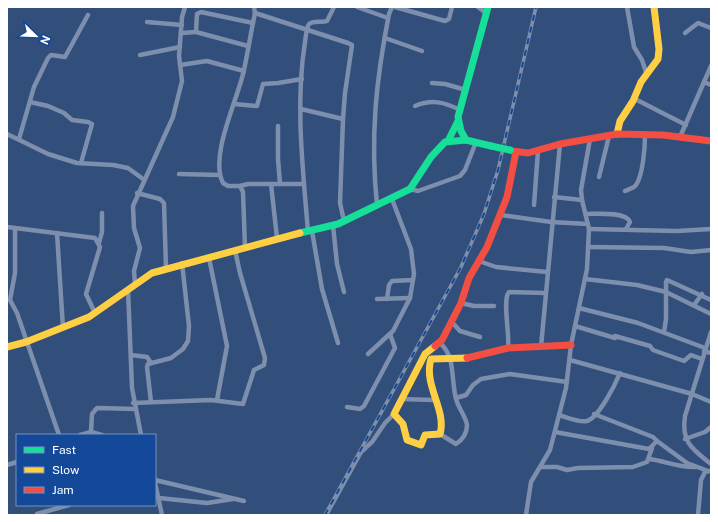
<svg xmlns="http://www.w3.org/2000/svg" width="718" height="522" viewBox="0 0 718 522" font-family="'Public Sans',sans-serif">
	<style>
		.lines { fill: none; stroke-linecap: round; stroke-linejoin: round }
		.street { stroke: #7d8fad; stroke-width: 4.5 }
		.fast { stroke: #16e098; stroke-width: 7 }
		.slow { stroke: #ffcf43; stroke-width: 7 }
		.jam { stroke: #f24e42; stroke-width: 7 }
		.rail-casing { stroke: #7d8fab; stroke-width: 3.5 }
		.rail { stroke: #144899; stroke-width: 2; stroke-dasharray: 6; stroke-linecap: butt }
		.fast-bridge { stroke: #16e098; stroke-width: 7 }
	</style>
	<rect width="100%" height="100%" fill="#324e7b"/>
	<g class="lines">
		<g class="street">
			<path d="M357 7 388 18"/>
			<path d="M395 7 445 21 449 19 452 7"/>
			<path d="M478 7 486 13"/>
			<path d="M627 7 634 47 642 60 647 75"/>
			<path d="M255 13 348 43 352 45 345 93 343 119 340 203 344 221"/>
			<path d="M147 22 182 25"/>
			<path d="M196 32 248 46"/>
			<path d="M182 33 196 32 197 14 201 12 253 23"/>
			<path d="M685 33 698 23 711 28"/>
			<path d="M385 38 422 51"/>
			<path d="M140 55 180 47"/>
			<path d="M180 65 207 61 244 71"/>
			<path d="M704 82 711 85"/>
			<path d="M432 83 445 84 466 90"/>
			<path d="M635 99 686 125"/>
			<path d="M30 102 48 106 64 113 72 120 88 122 92 124 81 163"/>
			<path d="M234 104 257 106 263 84 278 83 302 79"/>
			<path d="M415 106C432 99 444 102 460 110"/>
			<path d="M301 109 343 119"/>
			<path d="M278 126V159L280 184"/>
			<path d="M7 134 48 154 77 163 113 165 128 168 143 179"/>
			<path d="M680 137 711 66"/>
			<path d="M19 139 34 87 48 58 51 55 65 57 88 15"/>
			<path d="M179 174 220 175"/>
			<path d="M599 177 609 136"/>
			<path d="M271 184 277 238"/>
			<path d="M240 186 248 184H304"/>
			<path d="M410 189 418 191 460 176 465 170 476 142"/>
			<path d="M625 191C629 189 634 188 636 185 643 175 645 147 645 135"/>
			<path d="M137 193 160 199 164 203 166 268"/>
			<path d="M554 197 582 200"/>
			<path d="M377 205C370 137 376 80 389 14L392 7"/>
			<path d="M534 205 538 151"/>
			<path d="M586 214C596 214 626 211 630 222L626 229"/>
			<path d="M501 215 551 222 588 224"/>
			<path d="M333 225 337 264 344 292"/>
			<path d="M7 227 95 238 100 247 86 294 95 313"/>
			<path d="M15 228V273L10 300 17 313 59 435"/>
			<path d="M589 229 677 231 711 229"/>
			<path d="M312 231 322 289 338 343"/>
			<path d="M308 232C303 169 295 104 305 42 306 37 306 28 309 24 313 20 322 23 327 21L334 7"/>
			<path d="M57 233 63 328"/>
			<path d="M99 243 102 232V213"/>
			<path d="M588 247 664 248 691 252 711 250"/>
			<path d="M245 248 243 192 240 186H228L223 183C209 156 238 99 244 70 248 51 251 32 255 13L254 7"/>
			<path d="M209 258 227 346 217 400"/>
			<path d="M479 261 496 267 547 272"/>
			<path d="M585 279 637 285 666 292 711 314"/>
			<path d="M135 284 134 271 140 248 134 228 133 206 173 117 182 81 179 56 182 17 185 7"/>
			<path d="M128 289 132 388 141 435"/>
			<path d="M377 299 410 298"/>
			<path d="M387 299 389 285 392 281 413 280"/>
			<path d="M461 303 474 306H494"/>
			<path d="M694 305 702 294"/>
			<path d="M579 308 638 323 705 348"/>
			<path d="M451 321 460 331 480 337"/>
			<path d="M575 326 615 338V336L650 346 653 350 684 361 691 355 702 359"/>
			<path d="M664 332 666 319V282L667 280 711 300"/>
			<path d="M711 332 685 416C681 442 692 449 711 464"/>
			<path d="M440 343C457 358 450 382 457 402 460 410 466 418 467 425 467 433 462 440 456 444L440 434"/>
			<path d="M541 347 560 144"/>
			<path d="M508 348C510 335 502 299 509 292L545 293"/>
			<path d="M704 351 711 353"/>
			<path d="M368 354 393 331 410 298 414 274 411 249 392 199"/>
			<path d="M131 355 147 357 151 363"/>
			<path d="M570 360 692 394 711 402"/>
			<path d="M456 398 466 395 473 385 481 379 510 374 567 382"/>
			<path d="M401 399 434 400"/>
			<path d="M151 402 147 367 148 364 171 358 183 349 188 341 189 326 182 263"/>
			<path d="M133 403 211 400 243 404 254 370 264 365 265 358 240 273 235 250"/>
			<path d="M347 407 360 409 364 406 395 348 390 334"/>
			<path d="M559 415C566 417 580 423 587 421 599 417 615 385 620 373"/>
			<path d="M91 432 92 414 97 408 135 409"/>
			<path d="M555 432 649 449 657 441 653 437 594 414"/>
			<path d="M80 435 91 432 102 435"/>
			<path d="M685 439 705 432 711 427"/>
			<path d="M657 441 687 463 708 471"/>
			<path d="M649 459C666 461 678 468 696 467"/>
			<path d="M7 465 17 462"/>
			<path d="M541 467H557L567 470 578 468 633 467 647 462 652 448"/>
			<path d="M155 480 244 501"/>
			<path d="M155 483 162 515"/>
			<path d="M159 498 207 503 233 499"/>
			<path d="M37 514 69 505"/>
			<path d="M326 515 361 452 372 442 385 423 394 414"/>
			<path d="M526 515 531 482 550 450 566 388 571 345 587 269 589 229 582 200 581 190 590 139"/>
			<path d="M698 515 701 480 705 472 709 471"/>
		</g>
		<g class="fast">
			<path d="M466 140 461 131 458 117 488 7"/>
			<path d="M448 141 458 121"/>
			<path d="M300 233 338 224 410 189 431 157 445 142 466 140 491 146"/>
		</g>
		<g class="slow">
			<path d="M617 134 620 121 633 101 641 82 658 59 659 49 654 7"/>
			<path d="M435 346 425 354 394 414 403 424 407 440 421 445 425 435 440 434C447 410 423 385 431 359L467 358"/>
			<path d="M7 347 26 342 89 317 152 273 300 233"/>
		</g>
		<g class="jam">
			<path d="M512 151 528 153 560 144 617 134 663 135 711 141"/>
			<path d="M435 346 442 340 461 303 469 278 487 247 507 197 516 152"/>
			<path d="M467 358 508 348 571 345"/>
		</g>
		<g class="rail-casing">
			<path id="rail" d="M325 515 461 267 484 214 498 170 536 7"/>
		</g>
		<use href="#rail" class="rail"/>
		<path class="fast-bridge" d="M491 146 510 150"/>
	</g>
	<rect width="718" height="522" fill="none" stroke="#ffffff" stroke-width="16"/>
	<rect x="16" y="434" width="140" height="72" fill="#144899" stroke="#7291c2"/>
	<rect x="24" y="447" width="20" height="6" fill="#16e098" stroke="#7291c2"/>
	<text x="52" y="454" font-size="12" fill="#ffffff">Fast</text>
	<rect x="24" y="467" width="20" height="6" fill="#ffcf43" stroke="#7291c2"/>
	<text x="52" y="474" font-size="12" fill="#ffffff">Slow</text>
	<rect x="24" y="487" width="20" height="6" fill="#f24e42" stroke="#7291c2"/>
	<text x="52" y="494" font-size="12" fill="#ffffff">Jam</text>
	<g transform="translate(36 36) rotate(113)" stroke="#144899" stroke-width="3" paint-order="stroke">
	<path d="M0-3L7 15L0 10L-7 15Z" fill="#ffffff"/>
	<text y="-6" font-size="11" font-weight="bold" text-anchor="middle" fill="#ffffff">N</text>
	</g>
</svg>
